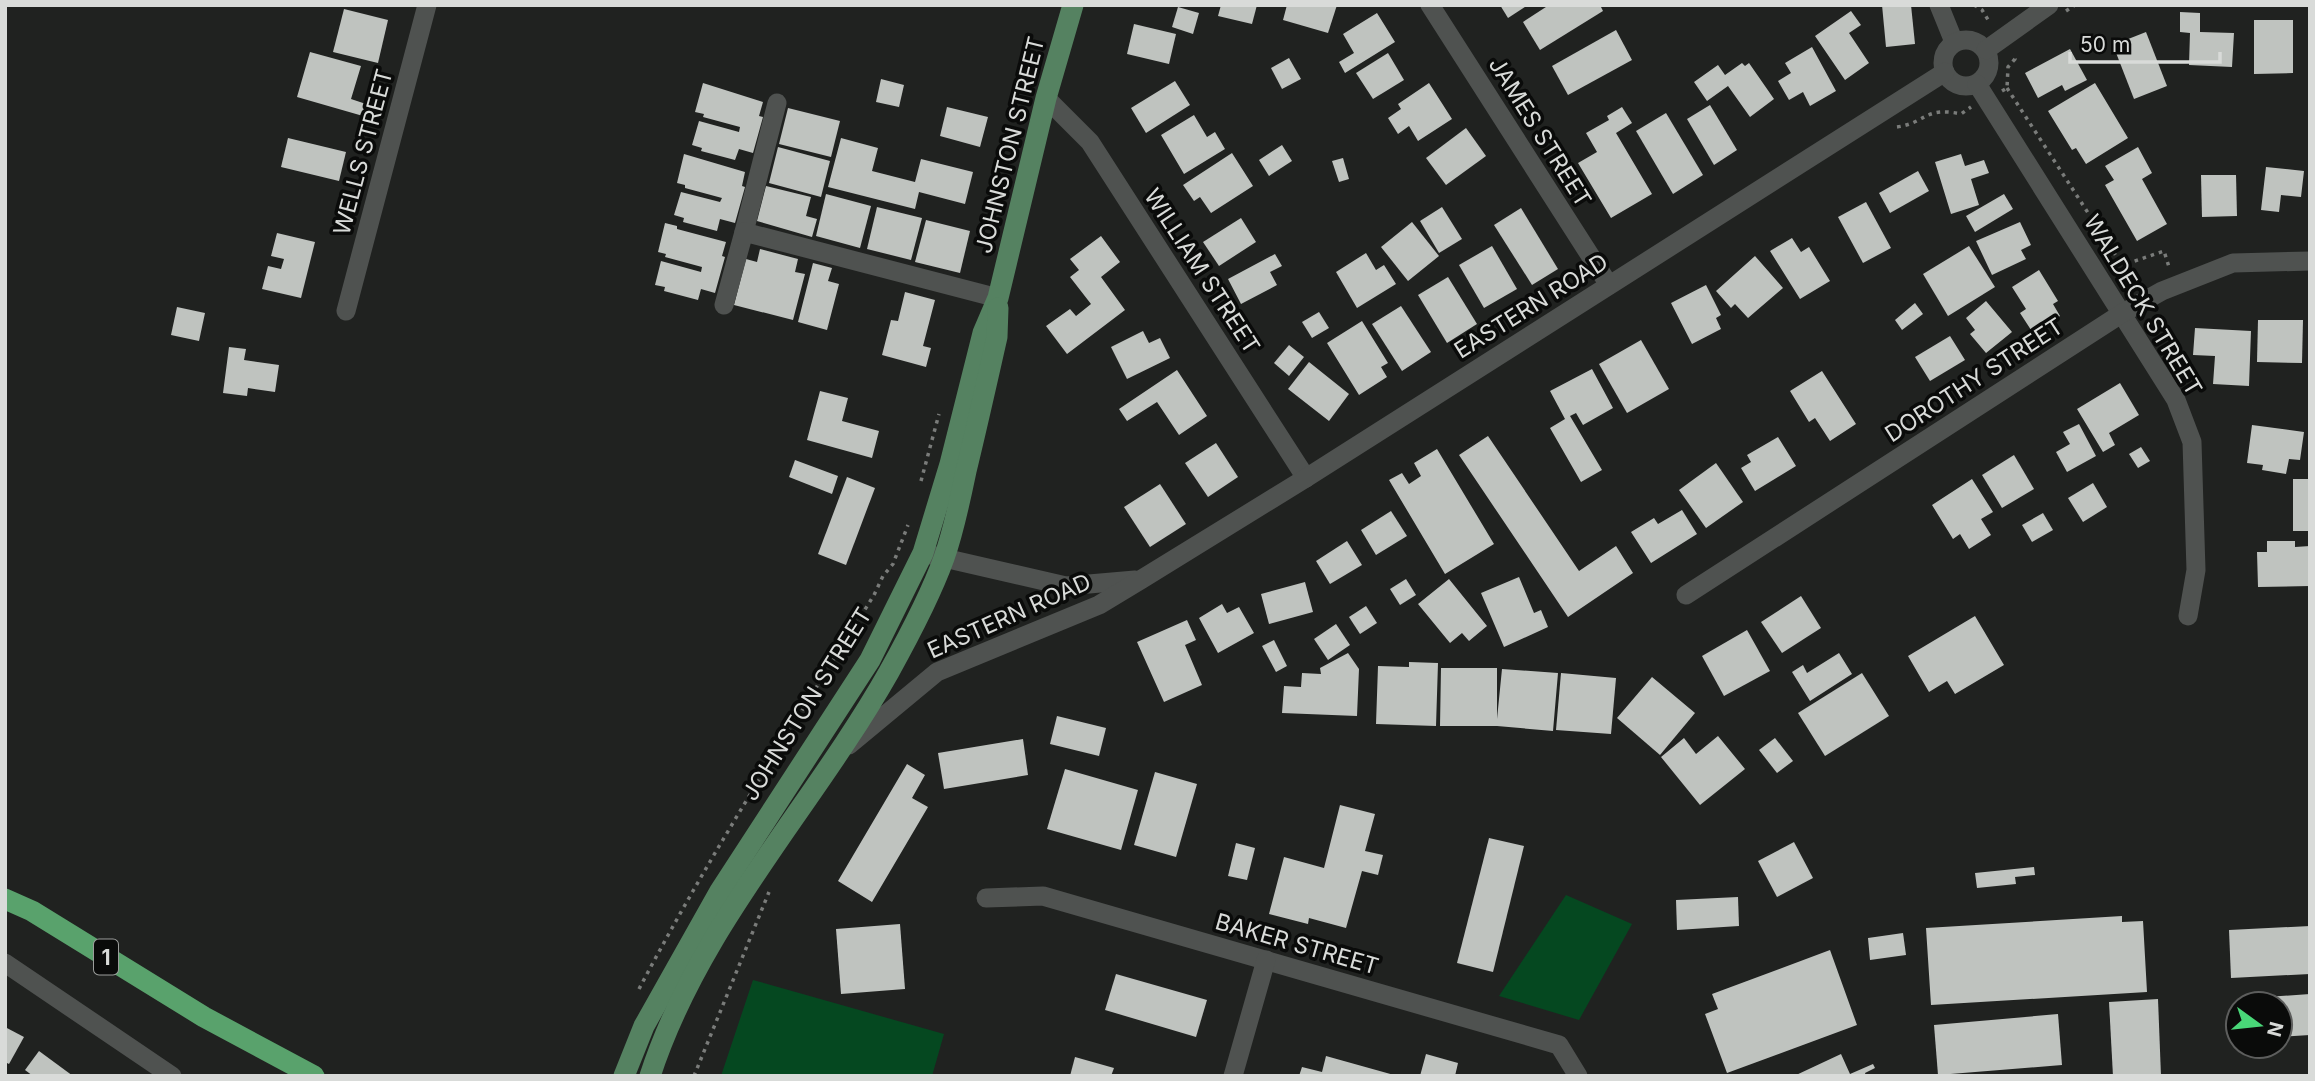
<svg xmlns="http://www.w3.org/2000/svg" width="2315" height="1081" viewBox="0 0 2315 1081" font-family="Inter,sans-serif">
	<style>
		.water { fill: #054820 }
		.building { fill: #bfc3bf }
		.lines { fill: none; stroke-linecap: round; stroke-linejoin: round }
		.path { stroke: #7a7c7a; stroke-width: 3.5; stroke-dasharray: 3.5 5; stroke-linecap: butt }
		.minor { stroke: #4f5250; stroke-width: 19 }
		.major { stroke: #558261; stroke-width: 21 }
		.highway { stroke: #59a26c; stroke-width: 21 }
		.labels { text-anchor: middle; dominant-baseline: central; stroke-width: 7; stroke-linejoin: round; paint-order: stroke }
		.shield { fill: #0a0b0a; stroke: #9b9d9b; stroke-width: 2 }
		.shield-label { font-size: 21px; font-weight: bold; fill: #d9dbd9 }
		.street-label { font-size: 23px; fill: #d9dbd9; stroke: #0a0b0a }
	</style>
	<rect width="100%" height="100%" fill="#202220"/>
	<g class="water">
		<path d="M1566 895 1632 924 1579 1020 1499 996Z"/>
		<path d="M753 980 944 1034 932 1076H721Z"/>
	</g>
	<g class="building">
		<path d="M1221 5H1257L1252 24 1218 16Z"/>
		<path d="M1287 5H1337L1328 33 1283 20Z"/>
		<path d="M1500 5H1528L1508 18Z"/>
		<path d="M1549 5H1600L1603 11 1540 50 1523 22Z"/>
		<path d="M1882 5H1911L1915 44 1886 47Z"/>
		<path d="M1178 7 1199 13 1193 34 1172 27Z"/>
		<path d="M344 9 388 20 378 63 333 52Z"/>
		<path d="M1851 11 1861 25 1849 33 1869 63 1845 80 1815 36Z"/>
		<path d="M2180 12 2200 13V32L2234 33 2232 67 2189 65 2190 33 2180 32Z"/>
		<path d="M1377 13 1395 42 1345 73 1339 62 1354 53 1343 34Z"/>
		<path d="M2254 20H2293V73L2254 74Z"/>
		<path d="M1134 24 1176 34 1169 64 1127 54Z"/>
		<path d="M1616 30 1632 60 1568 95 1552 66Z"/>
		<path d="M2146 32 2167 86 2134 99 2113 45Z"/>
		<path d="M1812 47 1836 91 1810 106 1803 92 1789 100 1778 81 1791 73 1785 63Z"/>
		<path d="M2070 49 2087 80 2065 91 2062 85 2038 98 2025 73Z"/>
		<path d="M310 52 361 66 351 99 366 104 363 116 297 97Z"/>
		<path d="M1388 53 1404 80 1373 99 1356 73Z"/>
		<path d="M1289 58 1301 79 1282 89 1271 68Z"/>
		<path d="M1742 63 1745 66 1749 63 1774 99 1750 117 1728 86 1707 101 1694 82 1718 65 1725 75Z"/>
		<path d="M881 79 904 85 899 107 876 102Z"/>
		<path d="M1175 81 1190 105 1146 133 1131 108Z"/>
		<path d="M703 83 763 102 759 116 763 117 753 153 739 149 735 160 701 151 702 148 692 145 699 121 739 132 740 127 703 117 704 114 695 112Z"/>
		<path d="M1429 83 1452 119 1418 141 1409 126 1398 134 1388 118 1401 109 1398 104Z"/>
		<path d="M2095 83 2128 138 2086 164 2076 148 2072 150 2048 111Z"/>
		<path d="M1710 105 1737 150 1714 165 1687 119Z"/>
		<path d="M947 107 988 117 980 147 940 136Z"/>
		<path d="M1622 107 1632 123 1616 133 1652 194 1611 218 1578 163 1597 152 1586 133 1609 120 1607 116Z"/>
		<path d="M788 108 840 121 831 157 779 144Z"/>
		<path d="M1666 113 1703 175 1673 194 1636 131Z"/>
		<path d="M1194 115 1207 137 1215 132 1225 149 1184 174 1161 135Z"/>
		<path d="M1466 128 1486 156 1446 185 1426 158Z"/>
		<path d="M288 138 346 152 339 181 281 167Z"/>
		<path d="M841 138 878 148 872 171 915 182 921 159 973 172 965 204 919 192 915 209 828 187Z"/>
		<path d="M1282 145 1292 161 1269 176 1259 160Z"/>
		<path d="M778 147 830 161 821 197 769 183Z"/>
		<path d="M2138 147 2152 173 2142 179 2167 224 2137 241 2105 185 2114 180 2105 166Z"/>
		<path d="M1232 153 1253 186 1211 213 1200 197 1194 201 1183 185Z"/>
		<path d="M684 154 745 172 742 186 745 187 735 223 720 219 717 231 683 222 684 218 674 215 681 192 720 202 722 198 685 188V185L677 183Z"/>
		<path d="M1961 154 1965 166 1984 160 1989 173 1971 179 1979 205 1951 214 1935 162Z"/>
		<path d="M1343 158 1349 179 1339 182 1332 161Z"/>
		<path d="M2266 167 2304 171 2301 197 2281 195 2279 212 2261 210Z"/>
		<path d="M1918 171 1929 191 1890 213 1879 193Z"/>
		<path d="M2201 175H2236L2237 216 2202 217Z"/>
		<path d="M766 186 811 197 806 216 817 219 812 237 757 221Z"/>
		<path d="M826 194 871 206 860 248 816 236Z"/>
		<path d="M2004 194 2013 209 1975 232 1966 216Z"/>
		<path d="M1866 202 1891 248 1863 263 1838 217Z"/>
		<path d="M877 207 922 218 911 260 867 249Z"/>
		<path d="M1442 207 1462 239 1439 253 1420 221Z"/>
		<path d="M1521 208 1558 269 1532 285 1494 225Z"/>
		<path d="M1241 218 1256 242 1219 266 1203 242Z"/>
		<path d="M926 220 970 231 960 273 915 262Z"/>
		<path d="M1412 222 1439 256 1408 281 1381 247Z"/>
		<path d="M2020 222 2031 245 2021 250 2026 259 1992 275 1976 241Z"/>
		<path d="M665 223 677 226V229L726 242 722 256 725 257 715 293 701 289 698 300 664 291 665 287 655 285 661 261 701 272 702 267 665 257 666 254 658 252Z"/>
		<path d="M277 233 315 242 301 298 262 289 268 266 281 269 284 259 271 256Z"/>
		<path d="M1101 236 1120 262 1101 277 1125 310 1067 354 1046 326 1070 309 1076 316 1091 304 1070 277 1079 270 1070 259Z"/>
		<path d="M1792 238 1801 252 1809 247 1830 281 1800 299 1770 251Z"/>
		<path d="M1492 246 1517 289 1484 308 1459 265Z"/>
		<path d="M1969 246 1995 287 1948 316 1923 274Z"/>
		<path d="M760 249 798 259 795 272 805 274 793 320 734 305 746 259 757 262Z"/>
		<path d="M1366 253 1376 270 1384 265 1396 284 1357 308 1336 272Z"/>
		<path d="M1275 254 1282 266 1270 272 1277 285 1241 304 1228 279Z"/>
		<path d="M1755 256 1783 288 1748 318 1735 304 1731 308 1716 291Z"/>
		<path d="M813 263 832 268 828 281 839 284 827 330 798 322Z"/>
		<path d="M2039 270 2058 301 2053 304 2060 316 2033 333 2020 313 2026 309 2012 287Z"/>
		<path d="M1448 277 1477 324 1447 343 1418 295Z"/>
		<path d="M1706 285 1721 315 1716 318 1721 329 1692 344 1671 303Z"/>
		<path d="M905 292 935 300 923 346 931 348 926 367 882 355 891 320 898 321Z"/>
		<path d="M1986 301 2012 332 1986 353 1970 334 1975 330 1966 318Z"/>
		<path d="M1915 303 1923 314 1902 330 1895 320Z"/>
		<path d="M1401 306 1431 352 1402 371 1372 324Z"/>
		<path d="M177 307 205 313 199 341 171 335Z"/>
		<path d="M1319 312 1329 328 1312 338 1302 322Z"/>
		<path d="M2258 320H2303L2302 363 2257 362Z"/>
		<path d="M1362 321 1388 363 1381 367 1387 377 1359 395 1327 343Z"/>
		<path d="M2195 328 2251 331 2249 386 2213 384 2215 356 2193 355Z"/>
		<path d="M1143 331 1149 343 1160 338 1170 358 1127 379 1111 347Z"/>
		<path d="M1950 336 1965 360 1930 381 1915 357Z"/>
		<path d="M1641 340 1669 389 1627 413 1599 364Z"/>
		<path d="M1289 345 1304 357 1289 376 1274 363Z"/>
		<path d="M229 347 246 349 244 360 279 365 275 392 248 388 247 396 223 393Z"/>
		<path d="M1309 362 1349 394 1329 421 1288 389Z"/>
		<path d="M1592 369 1613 408 1583 425 1576 413 1570 416 1602 470 1581 482 1550 428 1565 419 1550 391Z"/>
		<path d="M1177 370 1207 416 1179 435 1157 402 1127 421 1119 409Z"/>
		<path d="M1822 371 1856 424 1830 441 1815 418 1809 422 1790 391Z"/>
		<path d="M2120 383 2139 415 2109 433 2115 445 2103 452 2077 409Z"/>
		<path d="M820 391 848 398 842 421 879 431 872 458 807 440Z"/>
		<path d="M2079 424 2096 456 2067 472 2056 452 2070 444 2063 432Z"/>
		<path d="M2252 425 2304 432 2300 460 2289 459 2286 474 2262 470 2263 465 2247 463Z"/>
		<path d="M1488 436 1579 571 1616 546 1633 573 1568 617 1459 455Z"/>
		<path d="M1778 437 1796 466 1755 491 1741 468 1751 462 1747 455Z"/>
		<path d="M1216 443 1238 477 1208 497 1185 463Z"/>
		<path d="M2141 447 2150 461 2138 468 2129 454Z"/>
		<path d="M1437 449 1494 544 1445 574 1389 480 1402 473 1409 484 1421 476 1414 463Z"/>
		<path d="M2014 455 2034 489 2002 508 1982 475Z"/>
		<path d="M795 460 838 476 832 494 789 477Z"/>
		<path d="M1716 463 1743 502 1706 528 1679 490Z"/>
		<path d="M847 477 875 488 846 565 818 554Z"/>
		<path d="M1972 479 1993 512 1981 519 1991 535 1969 549 1960 534 1953 539 1932 505Z"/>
		<rect x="2293" y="479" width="17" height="52"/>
		<path d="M2093 483 2107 507 2083 522 2068 498Z"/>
		<path d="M1160 484 1186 524 1150 547 1124 507Z"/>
		<path d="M1682 510 1697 534 1651 563 1631 532 1654 518 1658 524Z"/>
		<path d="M1391 511 1407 536 1376 555 1361 530Z"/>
		<path d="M2043 513 2053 530 2032 542 2022 525Z"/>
		<path d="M1347 541 1362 565 1330 584 1316 561Z"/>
		<path d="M2267 541H2295V547L2310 546V586L2258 587 2257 552H2267Z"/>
		<path d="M1519 577 1534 613 1541 610 1548 627 1504 647 1481 593Z"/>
		<path d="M1406 579 1416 595 1400 605 1390 589Z"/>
		<path d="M1449 579 1487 626 1469 641 1462 633 1450 643 1418 604Z"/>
		<path d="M1305 582 1313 612 1269 624 1261 594Z"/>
		<path d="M1801 596 1821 628 1782 653 1761 622Z"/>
		<path d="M1222 604 1227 613 1239 607 1254 633 1218 653 1199 618Z"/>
		<path d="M1366 606 1377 623 1360 634 1349 617Z"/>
		<path d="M1975 616 2004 665 1955 694 1947 681 1929 692 1908 656Z"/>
		<path d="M1187 620 1196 640 1185 645 1202 685 1164 702 1137 642Z"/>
		<path d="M1336 624 1350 645 1328 660 1314 639Z"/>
		<path d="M1747 630 1770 671 1724 696 1702 656Z"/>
		<path d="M1274 640 1287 666 1276 672 1262 646Z"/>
		<path d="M1348 653 1359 669 1357 716 1282 713 1284 686 1301 687 1302 673 1321 674 1320 668Z"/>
		<path d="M1839 653 1852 674 1810 701 1792 672 1803 665 1807 673Z"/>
		<path d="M1409 662 1438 663 1436 726 1376 724 1378 666 1409 667Z"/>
		<path d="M1441 668H1497V719L1502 669 1558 673 1553 731 1497 726H1440Z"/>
		<path d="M1561 673 1616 678 1611 734 1556 730Z"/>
		<path d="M1862 673 1889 716 1825 756 1798 713Z"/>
		<path d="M1652 677 1695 713 1660 755 1617 718Z"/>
		<path d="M1057 716 1106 728 1099 756 1050 744Z"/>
		<path d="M1718 736 1745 769 1700 805 1661 757 1684 738 1696 754Z"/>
		<path d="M1775 738 1793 761 1777 773 1759 750Z"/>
		<path d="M1023 739 1028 775 944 789 938 753Z"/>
		<path d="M907 764 925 775 912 798 928 807 872 902 838 881Z"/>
		<path d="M1065 769 1138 790 1121 850 1047 829Z"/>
		<path d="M1155 772 1197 784 1176 857 1134 845Z"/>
		<path d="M1340 805 1375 814 1365 851 1383 855 1378 875 1362 871 1346 928 1309 918 1308 924 1269 914 1284 857 1324 868Z"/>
		<path d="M1489 838 1524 846 1493 972 1457 963Z"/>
		<path d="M1794 842 1813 878 1777 897 1758 861Z"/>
		<path d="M1236 843 1255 848 1247 880 1228 876Z"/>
		<path d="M2034 867 2035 875 2015 877 2016 884 1977 888 1975 873Z"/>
		<path d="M1738 897 1739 926 1677 930 1676 900Z"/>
		<path d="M2122 916V922L2143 921 2147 992 1931 1005 1926 928Z"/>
		<path d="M900 924 905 989 841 994 836 929Z"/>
		<path d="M2310 926V974L2231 978 2229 930Z"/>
		<path d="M1903 933 1906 955 1870 960 1868 938Z"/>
		<path d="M1830 950 1857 1025 1727 1073 1705 1014 1718 1009 1712 994Z"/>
		<path d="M1116 974 1207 1000 1196 1037 1105 1010Z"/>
		<path d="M2310 994V1035L2280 1037V1004H2237V999Z"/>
		<path d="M2158 999 2161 1076H2113L2109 1002Z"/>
		<path d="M2058 1014 2062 1065 1938 1075 1934 1025Z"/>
		<path d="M5 1027 24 1037 9 1064 5 1062Z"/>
		<path d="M39 1051 73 1076H33L25 1070Z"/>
		<path d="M1426 1054 1458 1063 1455 1076H1420Z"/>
		<path d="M1841 1054 1850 1074 1873 1064 1875 1068 1865 1073 1866 1076H1794Z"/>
		<path d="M1326 1056 1394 1075V1076H1299L1302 1067 1322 1072Z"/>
		<path d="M1075 1057 1114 1068 1111 1076H1070Z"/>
	</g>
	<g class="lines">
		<g class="path">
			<path d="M1974 5 1982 10 1990 23"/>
			<path d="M2066 11 2075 5"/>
			<path d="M2007 88 2118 259 2132 262 2164 251 2169 267"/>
			<path d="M2002 91 2007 88 2008 67 2015 59 2013 56"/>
			<path d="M1897 127C1926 123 1925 106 1961 114L1971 107"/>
			<path d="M921 481 939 414"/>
			<path d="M639 989C710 854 793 725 874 595L883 576 893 564 908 525"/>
			<path d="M694 1076 769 892"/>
		</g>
		<g class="minor">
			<path d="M1430 5 1609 285"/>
			<path d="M1939 5 1954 42"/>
			<circle cx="1966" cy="63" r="23"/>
			<path d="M1986 50 2049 5"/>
			<path d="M1977 84 2176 400 2192 442 2196 570 2188 616"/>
			<path d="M1046 98 1090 142 1306 478"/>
			<path d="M744 232 777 103"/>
			<path d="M724 305 744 232 998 298"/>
			<path d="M346 311 427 5"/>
			<path d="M931 555 1066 586 1135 580"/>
			<path d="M1686 595 2121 314 2162 291 2233 263 2310 261"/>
			<path d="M849 745 937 672 1099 605 1142 579 1306 478 1945 72"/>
			<path d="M986 898 1043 896 1559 1045 1578 1076"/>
			<path d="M5 963 172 1076"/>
			<path d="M1233 1076 1266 960"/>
		</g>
		<g class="major">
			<path d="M624 1076 644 1026 720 891 870 660 923 553 950 464 983 333 998 298 1046 98 1073 5"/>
			<path d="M650 1076C699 925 812 808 889 672 909 636 930 597 944 558 954 530 960 500 966 471 977 426 987 381 997 337L998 308"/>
		</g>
		<path class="highway" d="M5 899 32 911 204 1017 314 1076"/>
	</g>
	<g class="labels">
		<rect class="shield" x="94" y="939.5" width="24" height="35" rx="5"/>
		<g class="shield-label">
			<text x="106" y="957">1</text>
		</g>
		<g class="street-label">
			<text transform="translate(1540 132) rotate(58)">JAMES STREET</text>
			<text transform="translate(1010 145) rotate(-76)">JOHNSTON STREET</text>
			<text transform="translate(363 152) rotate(-75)">WELLS STREET</text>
			<text transform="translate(1202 271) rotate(57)">WILLIAM STREET</text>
			<text transform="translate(2143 305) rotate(59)">WALDECK STREET</text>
			<text transform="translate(1531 306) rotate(-32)">EASTERN ROAD</text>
			<text transform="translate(1974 380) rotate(-33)">DOROTHY STREET</text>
			<text transform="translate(1009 616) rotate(-24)">EASTERN ROAD</text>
			<text transform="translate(807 704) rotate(-58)">JOHNSTON STREET</text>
			<text transform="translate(1297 944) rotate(16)">BAKER STREET</text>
		</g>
	</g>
	<rect width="2315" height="1081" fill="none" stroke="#d9dbd9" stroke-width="14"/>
	<g transform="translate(2259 1025) rotate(105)"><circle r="33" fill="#0a0b0a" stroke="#5d5e5d" stroke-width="2"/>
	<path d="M0-5L12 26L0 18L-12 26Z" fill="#49d778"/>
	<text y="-10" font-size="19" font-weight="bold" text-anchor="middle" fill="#d9dbd9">N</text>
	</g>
	<path d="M2070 52v10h150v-10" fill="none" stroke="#d9dbd9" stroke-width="3.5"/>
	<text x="2080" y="52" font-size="21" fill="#d9dbd9" stroke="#0a0b0a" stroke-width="5" paint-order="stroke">50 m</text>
</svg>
